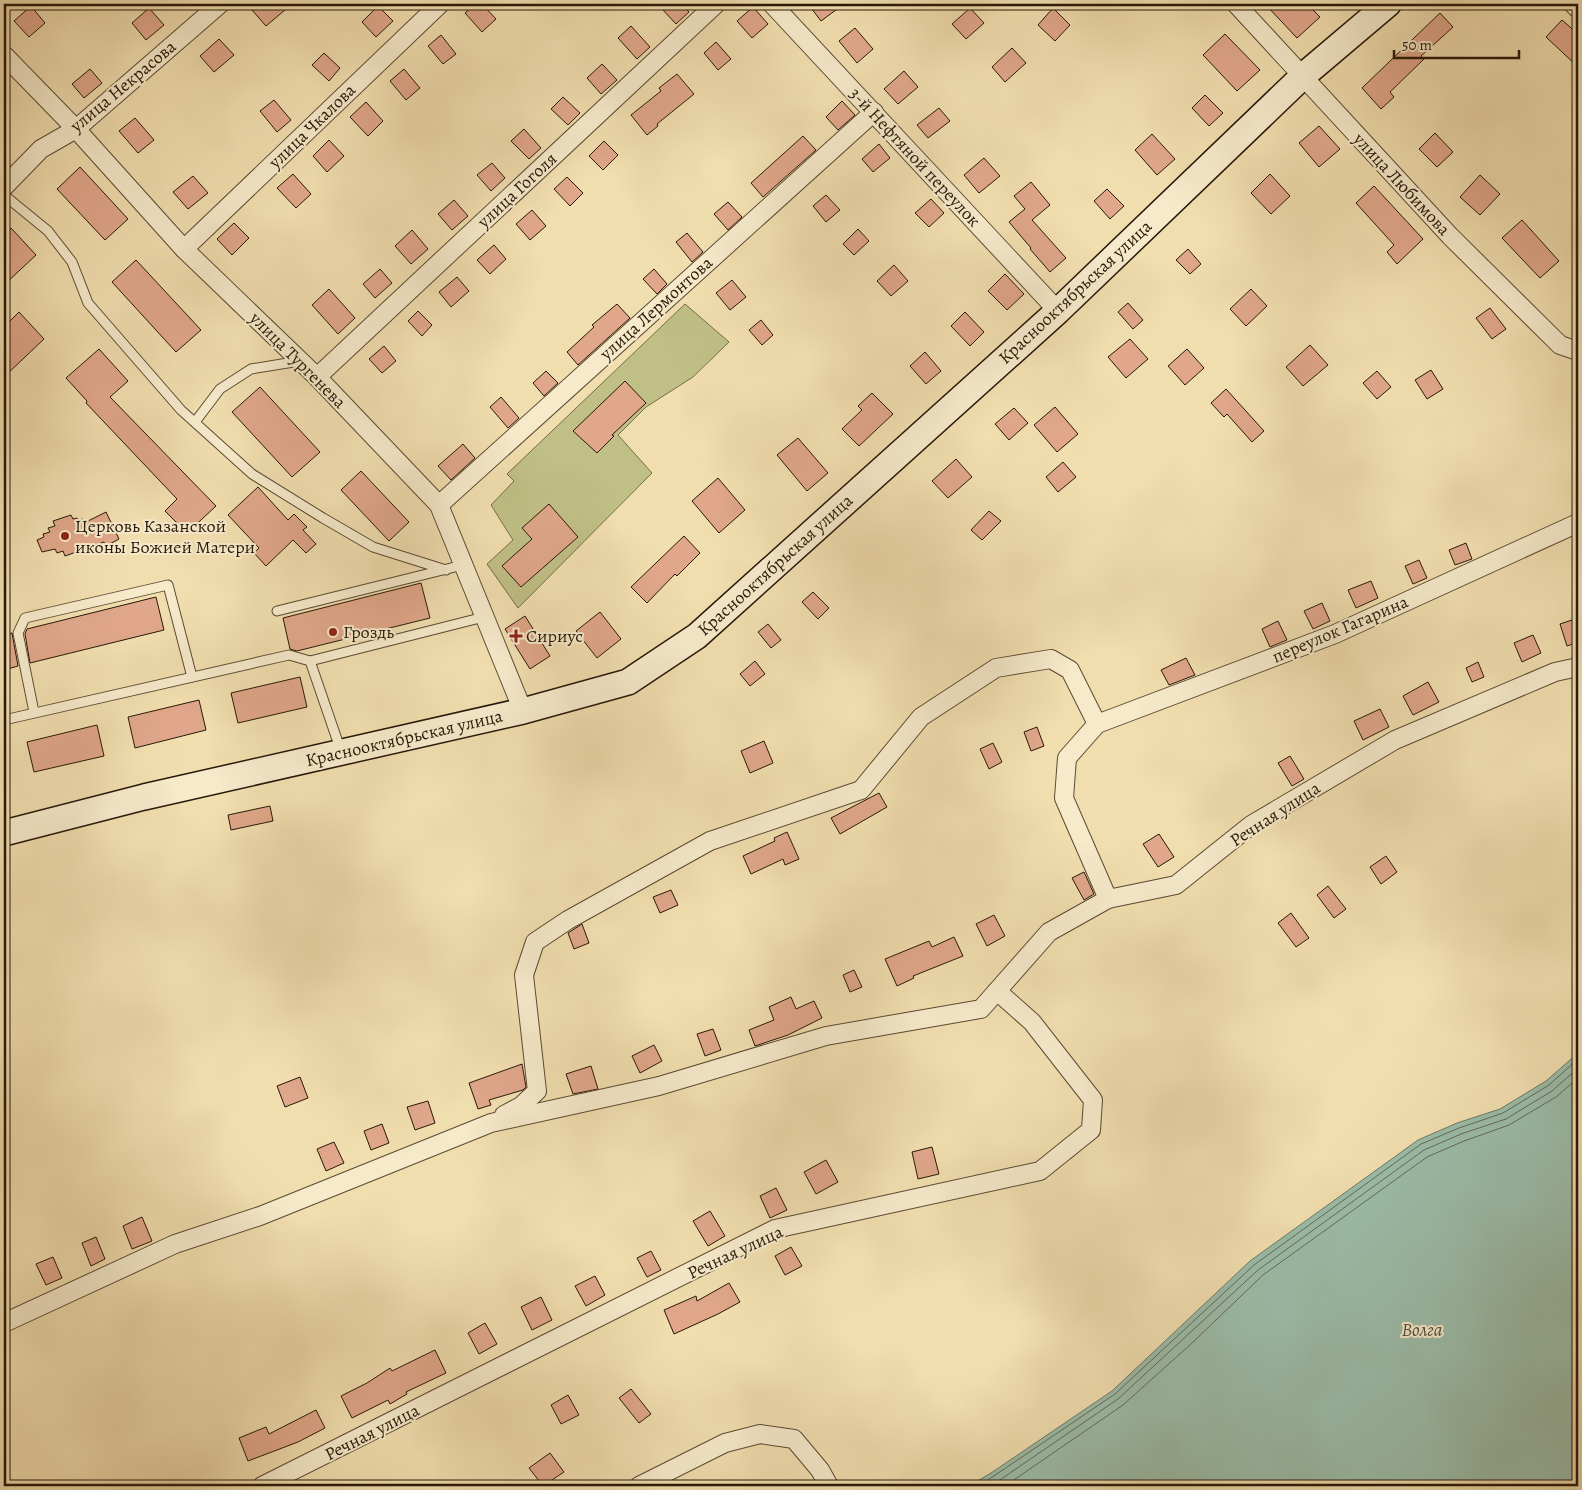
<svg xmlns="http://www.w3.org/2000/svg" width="1582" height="1490" viewBox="0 0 1582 1490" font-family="Alegreya,serif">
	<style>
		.green { fill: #c0c086; stroke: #746c47 }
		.water { fill: #9bbca8; stroke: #6d7a68 }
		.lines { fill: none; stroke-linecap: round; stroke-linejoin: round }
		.shore { stroke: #626a58; stroke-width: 1 }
		.building { fill: #e0a78a; stroke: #281808 }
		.lane-casing { stroke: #5a4a32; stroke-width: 11 }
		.street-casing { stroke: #5a4a32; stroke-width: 20 }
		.secondary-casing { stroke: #281808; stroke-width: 28 }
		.lane { stroke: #f6eacb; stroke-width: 9 }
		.street { stroke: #f6eacb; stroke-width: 18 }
		.secondary { stroke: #f6eacb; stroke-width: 25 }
		.poi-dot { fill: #8f2418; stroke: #f6eacb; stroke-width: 2 }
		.labels { text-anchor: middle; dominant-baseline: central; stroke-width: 4; stroke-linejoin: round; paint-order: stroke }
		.street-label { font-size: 18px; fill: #281808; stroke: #f6eacb }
		.poi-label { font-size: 18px; fill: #281808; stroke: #f6eacb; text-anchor: start }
		.water-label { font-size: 19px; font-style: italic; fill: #505140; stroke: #f6eacb }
	</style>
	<rect width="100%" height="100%" fill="#f1deaf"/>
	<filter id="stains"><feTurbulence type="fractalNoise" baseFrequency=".004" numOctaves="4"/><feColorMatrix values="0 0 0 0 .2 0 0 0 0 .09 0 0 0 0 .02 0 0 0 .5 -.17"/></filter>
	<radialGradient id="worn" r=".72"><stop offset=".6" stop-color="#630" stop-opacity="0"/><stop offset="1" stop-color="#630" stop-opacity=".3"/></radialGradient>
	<path class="green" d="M685 304 729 342 693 377 646 407 618 435 652 473 518 608 487 564 513 540 491 505 514 481 507 474Z"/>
	<path class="water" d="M1578 1053V1486H969L991 1473 1112 1391 1250 1261 1418 1140 1457 1123 1500 1109 1546 1081Z"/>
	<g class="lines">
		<g class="shore">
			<path d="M979 1486 1115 1394 1254 1265 1421 1144 1459 1128 1503 1113 1549 1085 1578 1059"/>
			<path d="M991 1486 1118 1399 1258 1270 1424 1150 1461 1134 1506 1119 1552 1091 1578 1068"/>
			<path d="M1005 1486 1123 1405 1192 1343 1263 1275 1427 1157 1464 1141 1509 1125 1556 1097 1578 1078"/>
		</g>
	</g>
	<g class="building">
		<path d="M259 4H292L266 26 252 10Z"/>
		<path d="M476 4H482L496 19 482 32 465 13Z"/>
		<path d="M669 4H681L689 12 676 24 663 10Z"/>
		<path d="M808 4H844L821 21Z"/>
		<path d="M1265 4H1307L1320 17 1297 38Z"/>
		<path d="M31 6 45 23 29 37 14 21Z"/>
		<path d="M378 6 393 21 376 37 362 22Z"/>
		<path d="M753 7 768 24 752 38 737 21Z"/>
		<path d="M149 8 164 25 146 40 132 23Z"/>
		<path d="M970 8 984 23 966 39 952 24Z"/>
		<path d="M1053 8 1070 25 1055 41 1038 25Z"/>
		<path d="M1440 13 1453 27 1421 56 1424 59 1390 92 1394 97 1381 109 1362 88Z"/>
		<path d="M1562 20 1578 34V67L1546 37Z"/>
		<path d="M631 26 650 47 637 59 618 38Z"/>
		<path d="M855 28 873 49 857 63 839 41Z"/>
		<path d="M1225 34 1260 70 1237 91 1203 55Z"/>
		<path d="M441 35 456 54 443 64 428 46Z"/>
		<path d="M219 39 234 55 214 72 200 56Z"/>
		<path d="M716 42 731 59 718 70 704 53Z"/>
		<path d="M1012 48 1026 63 1005 82 992 67Z"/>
		<path d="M324 53 340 68 329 81 312 65Z"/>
		<path d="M602 64 617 80 601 94 587 78Z"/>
		<path d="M90 69 102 83 84 98 72 84Z"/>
		<path d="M404 69 420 88 406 100 390 81Z"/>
		<path d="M904 71 918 87 898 104 884 89Z"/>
		<path d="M677 74 694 94 657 124 658 126 647 135 631 115 661 91 659 88Z"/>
		<path d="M1205 95 1223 113 1209 126 1192 108Z"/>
		<path d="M563 97 580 113 568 125 551 109Z"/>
		<path d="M274 100 291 120 277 132 260 111Z"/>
		<path d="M842 101 855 115 838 130 826 117Z"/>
		<path d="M366 102 383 121 368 136 350 117Z"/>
		<path d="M939 108 950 121 928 138 917 125Z"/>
		<path d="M135 118 154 140 138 153 119 131Z"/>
		<path d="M1319 126 1340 149 1319 167 1299 143Z"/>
		<path d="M524 129 541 148 529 159 511 141Z"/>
		<path d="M1435 133 1453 152 1437 167 1419 149Z"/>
		<path d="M1152 134 1175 159 1157 175 1135 150Z"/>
		<path d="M803 136 816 150 763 197 751 183Z"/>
		<path d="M329 140 344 156 327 172 313 156Z"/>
		<path d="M604 141 618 155 603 170 589 156Z"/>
		<path d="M879 144 890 158 873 172 862 159Z"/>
		<path d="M984 158 1000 176 979 193 964 175Z"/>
		<path d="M492 163 505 178 491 191 477 175Z"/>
		<path d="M80 167 128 219 105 240 57 189Z"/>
		<path d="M293 174 311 194 296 208 277 188Z"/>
		<path d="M1270 174 1290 196 1271 214 1251 193Z"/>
		<path d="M1480 175 1500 194 1480 215 1460 197Z"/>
		<path d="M193 176 208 193 188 209 173 192Z"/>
		<path d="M567 177 583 193 570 206 554 189Z"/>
		<path d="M1031 182 1050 205 1032 220 1066 258 1050 272 1030 249 1031 248 1009 222 1025 209 1014 196Z"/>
		<path d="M1374 186 1423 239 1397 264 1387 252 1394 245 1356 203Z"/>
		<path d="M1107 189 1124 206 1110 219 1094 201Z"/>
		<path d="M826 195 840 210 826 222 813 206Z"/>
		<path d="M931 199 944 213 929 227 915 213Z"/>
		<path d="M454 200 468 216 452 230 438 214Z"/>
		<path d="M728 202 742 217 728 230 714 214Z"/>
		<path d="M532 210 546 226 530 240 516 224Z"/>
		<path d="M1522 220 1559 261 1540 278 1502 238Z"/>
		<path d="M234 223 249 238 232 255 217 239Z"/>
		<path d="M11 228 36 255 4 285V235Z"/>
		<path d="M858 229 869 241 854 255 843 244Z"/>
		<path d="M412 230 428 249 411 264 395 246Z"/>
		<path d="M687 233 703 252 692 262 676 242Z"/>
		<path d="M494 245 506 259 490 274 477 260Z"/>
		<path d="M1188 249 1201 264 1190 274 1176 260Z"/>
		<path d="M136 260 201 330 176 352 112 282Z"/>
		<path d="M894 265 908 281 891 296 877 281Z"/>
		<path d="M380 269 392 283 375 298 363 284Z"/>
		<path d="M654 269 667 284 657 294 643 279Z"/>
		<path d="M1005 274 1024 294 1007 310 988 291Z"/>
		<path d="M457 277 469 291 451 307 439 292Z"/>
		<path d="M732 280 746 297 730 310 716 293Z"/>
		<path d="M329 289 355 318 338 334 312 305Z"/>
		<path d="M1251 289 1267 306 1246 326 1230 309Z"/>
		<path d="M1128 303 1143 320 1133 329 1118 312Z"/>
		<path d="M617 304 630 318 578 365 567 352 594 327 592 325Z"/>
		<path d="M1490 308 1506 329 1492 339 1476 318Z"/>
		<path d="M418 311 432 325 422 336 408 321Z"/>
		<path d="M19 312 44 339 4 377V327Z"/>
		<path d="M965 312 984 332 970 346 951 326Z"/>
		<path d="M761 320 773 335 762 345 749 330Z"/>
		<path d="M1130 339 1148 359 1126 378 1108 357Z"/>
		<path d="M1310 345 1328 365 1303 386 1286 367Z"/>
		<path d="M384 346 396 361 382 373 369 359Z"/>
		<path d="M99 349 128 381 110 397 216 506 187 533 165 511 177 499 86 403 87 401 66 378Z"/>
		<path d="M1187 349 1204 368 1185 385 1168 366Z"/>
		<path d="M925 352 941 371 926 384 910 366Z"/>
		<path d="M1431 370 1443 389 1427 399 1415 380Z"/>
		<path d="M546 371 558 383 544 396 533 383Z"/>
		<path d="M1377 371 1391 387 1377 399 1363 383Z"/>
		<path d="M625 381 646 403 612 435 614 436 597 453 573 431Z"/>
		<path d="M260 387 320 452 292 477 232 412Z"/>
		<path d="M1226 389 1264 431 1252 442 1227 414 1224 417 1211 403Z"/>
		<path d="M872 393 893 414 859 446 842 429 862 410 858 406Z"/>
		<path d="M501 397 519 418 508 428 490 407Z"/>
		<path d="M1055 407 1078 434 1057 452 1034 425Z"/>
		<path d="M1014 408 1028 423 1009 440 995 424Z"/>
		<path d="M798 438 828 473 807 491 777 455Z"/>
		<path d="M463 444 475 458 451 480 438 466Z"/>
		<path d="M956 459 972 477 948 498 932 481Z"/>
		<path d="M1063 462 1076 477 1058 492 1046 477Z"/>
		<path d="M361 471 409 522 389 541 341 490Z"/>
		<path d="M718 478 745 510 719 533 692 501Z"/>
		<path d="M258 487 288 520 294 514 307 527 303 530 316 544 306 553 293 540 266 566 254 553 259 548 228 515Z"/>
		<path d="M549 504 578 537 521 587 502 566 532 539 522 528Z"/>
		<path d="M989 511 1001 521 982 540 971 530Z"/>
		<path d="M106 512 119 539 106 546 104 542 65 556 63 551 57 553 55 549 42 552 37 540 44 537 43 534 50 532 48 528 55 526 53 521 71 515 73 519 77 518 78 520 83 519 84 523Z"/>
		<path d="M684 536 700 553 677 576 675 574 647 603 631 587Z"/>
		<path d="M1466 543 1472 559 1455 565 1449 550Z"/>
		<path d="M1419 560 1427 578 1413 584 1405 566Z"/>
		<path d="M1371 581 1378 598 1356 608 1348 590Z"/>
		<path d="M421 583 430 618 297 651 290 649 283 618Z"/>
		<path d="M813 592 829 608 818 619 802 602Z"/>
		<path d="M156 597 164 630 30 663 25 634 27 629Z"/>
		<path d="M1322 603 1330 621 1313 629 1304 611Z"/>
		<path d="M600 612 621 639 597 658 576 631Z"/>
		<path d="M525 616 550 656 530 669 505 629Z"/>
		<path d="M1578 618V642L1567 646 1560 624Z"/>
		<path d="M1278 621 1287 640 1270 647 1262 629Z"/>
		<path d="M768 624 781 640 771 648 758 632Z"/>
		<path d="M12 633 18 666 4 670V635Z"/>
		<path d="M1533 635 1541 653 1522 662 1514 643Z"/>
		<path d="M1186 658 1195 675 1169 685 1161 670Z"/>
		<path d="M755 661 765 674 750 686 740 674Z"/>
		<path d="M1478 662 1484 677 1472 682 1466 668Z"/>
		<path d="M300 677 307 707 238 723 231 693Z"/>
		<path d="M1428 682 1439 702 1413 715 1403 696Z"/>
		<path d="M199 700 206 730 135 748 128 717Z"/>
		<path d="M1380 709 1389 727 1363 740 1354 721Z"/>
		<path d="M97 725 104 756 34 772 27 742Z"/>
		<path d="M1037 727 1044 746 1031 751 1024 732Z"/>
		<path d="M764 741 773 763 750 773 741 751Z"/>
		<path d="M993 743 1002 762 989 769 980 749Z"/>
		<path d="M1290 756 1304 779 1292 786 1278 763Z"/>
		<path d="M879 793 887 807 840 834 831 818Z"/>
		<path d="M270 806 273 821 231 830 228 815Z"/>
		<path d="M787 832 799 859 785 865 783 859 751 874 743 856 775 841 774 838Z"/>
		<path d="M1159 834 1174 857 1158 867 1143 844Z"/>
		<path d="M1386 856 1397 872 1381 884 1370 867Z"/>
		<path d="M1084 872 1094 894 1084 900 1072 878Z"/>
		<path d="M1328 886 1346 909 1334 918 1317 895Z"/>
		<path d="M671 890 678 905 660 913 653 897Z"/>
		<path d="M1291 913 1309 938 1296 947 1278 923Z"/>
		<path d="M994 915 1005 936 987 946 976 924Z"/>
		<path d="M582 924 589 943 574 949 568 933Z"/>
		<path d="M954 937 963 956 913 976 914 978 897 986 885 959 929 941 932 947Z"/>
		<path d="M854 970 862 987 850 992 843 975Z"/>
		<path d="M791 997 796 1009 814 1001 822 1018 788 1035 755 1046 749 1030 774 1020 769 1007Z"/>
		<path d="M713 1029 721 1050 705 1056 697 1034Z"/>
		<path d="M654 1045 662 1061 640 1073 632 1056Z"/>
		<path d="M522 1064 526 1087 523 1090 489 1100 491 1105 478 1109 469 1083Z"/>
		<path d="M591 1066 598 1089 573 1094 566 1074Z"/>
		<path d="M300 1077 308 1098 285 1107 277 1086Z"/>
		<path d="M428 1101 435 1123 415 1130 407 1107Z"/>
		<path d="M382 1124 389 1143 371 1150 364 1131Z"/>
		<path d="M334 1142 344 1163 326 1171 317 1149Z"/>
		<path d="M932 1147 939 1174 918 1179 912 1152Z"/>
		<path d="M826 1160 838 1182 816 1194 804 1172Z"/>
		<path d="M776 1188 787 1210 770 1218 760 1196Z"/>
		<path d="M710 1211 725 1236 708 1246 693 1221Z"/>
		<path d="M142 1217 152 1241 132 1249 123 1226Z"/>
		<path d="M96 1237 105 1259 91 1266 82 1243Z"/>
		<path d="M791 1247 802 1266 785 1275 775 1256Z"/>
		<path d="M651 1251 661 1270 647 1277 637 1258Z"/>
		<path d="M53 1257 62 1278 46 1285 36 1264Z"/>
		<path d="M595 1276 605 1295 586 1306 575 1286Z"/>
		<path d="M729 1283 740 1302 718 1314 674 1334 664 1310 696 1296 697 1301Z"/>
		<path d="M541 1297 552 1320 532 1330 521 1307Z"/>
		<path d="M485 1323 497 1344 479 1354 468 1333Z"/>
		<path d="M435 1350 446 1373 406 1392 407 1394 390 1404 388 1400 352 1418 341 1396 367 1383 390 1368 392 1371Z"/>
		<path d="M631 1389 651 1414 639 1423 619 1398Z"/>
		<path d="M568 1395 579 1415 561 1424 551 1405Z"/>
		<path d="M316 1410 325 1428 298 1442 248 1461 239 1438 266 1427 269 1434Z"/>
		<path d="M550 1453 564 1472 543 1486 529 1468Z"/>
	</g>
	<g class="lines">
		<g class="lane-casing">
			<g id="lane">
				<path d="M4 195 48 231 72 262 88 303 181 410 252 474 323 518 373 547 446 570"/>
				<path d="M195 422 220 389 251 369 300 361"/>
				<path d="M277 611 463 565"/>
				<path d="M310 661 484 617"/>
				<path d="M34 712 18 633 25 618 168 585 192 677"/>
				<path d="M4 720 289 655 310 661 341 751"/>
			</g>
		</g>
		<g class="street-casing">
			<g id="street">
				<path d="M772 4 1058 311"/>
				<path d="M1236 4 1450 236 1560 345 1578 351"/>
				<path d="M1573 4 1578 9"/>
				<path d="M4 55 76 129 184 249 317 377 439 505 523 711"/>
				<path d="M4 187 41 149 76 129 220 4"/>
				<path d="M184 249 440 4"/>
				<path d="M317 377 716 4"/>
				<path d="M439 505 874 112"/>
				<path d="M1097 724 1335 634 1578 523"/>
				<path d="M504 1115 521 1106 537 1091 524 975 535 942 568 920 710 841 861 790 921 717 996 668 1051 659 1070 670 1097 724 1067 758 1064 798 1108 899"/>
				<path d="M4 1323 175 1244 260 1216 491 1123 659 1086 826 1036 981 1009 1049 932 1108 899 1176 885 1251 825 1395 740 1555 672 1578 667"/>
				<path d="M262 1486 775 1229 1040 1171 1091 1130 1093 1100 1032 1022 997 991"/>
				<path d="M639 1486 725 1443 760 1434 794 1439 820 1470 829 1486"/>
			</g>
		</g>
		<g class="secondary-casing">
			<path id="secondary" d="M4 833 144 797 523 711 628 682 697 636 1058 311 1303 76 1388 4"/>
		</g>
		<use href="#lane" class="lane"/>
		<use href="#street" class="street"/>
		<use href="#secondary" class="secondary"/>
	</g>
	<g class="poi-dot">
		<circle cx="65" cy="536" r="5"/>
		<circle cx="333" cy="632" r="5"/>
		<path d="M513.5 628.5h5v5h5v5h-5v5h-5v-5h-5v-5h5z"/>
	</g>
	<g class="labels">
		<g class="street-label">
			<text transform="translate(123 86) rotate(-40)">улица Некрасова</text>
			<text transform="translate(312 126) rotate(-44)">улица Чкалова</text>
			<text transform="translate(915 157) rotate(47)">3-й Нефтяной переулок</text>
			<text transform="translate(1402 184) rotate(47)">улица Любимова</text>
			<text transform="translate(517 190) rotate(-43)">улица Гоголя</text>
			<text transform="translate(1075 292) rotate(-43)">Краснооктябрьская улица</text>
			<text transform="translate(656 308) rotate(-42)">улица Лермонтова</text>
			<text transform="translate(298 360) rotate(45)">улица Тургенева</text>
			<text transform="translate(775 565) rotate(-42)">Краснооктябрьская улица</text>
			<text transform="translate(1340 629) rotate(-23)">переулок Гагарина</text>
			<text transform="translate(404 738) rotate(-13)">Краснооктябрьская улица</text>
			<text transform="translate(1275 814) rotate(-33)">Речная улица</text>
			<text transform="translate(735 1252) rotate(-25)">Речная улица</text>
			<text transform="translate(372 1432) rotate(-27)">Речная улица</text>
		</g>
		<g class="poi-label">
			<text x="75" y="526">Церковь Казанской<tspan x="75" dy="21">иконы Божией Матери</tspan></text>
			<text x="343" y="632">Гроздь</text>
			<text x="526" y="636">Сириус</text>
		</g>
		<g class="water-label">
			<text x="1422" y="1330">Волга</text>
		</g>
	</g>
	<rect width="1582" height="1490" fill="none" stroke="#f1deaf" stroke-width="20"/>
	<rect x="5" y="5" width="1572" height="1480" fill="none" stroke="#281808" stroke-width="2.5"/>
	<rect x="10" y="10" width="1562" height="1470" fill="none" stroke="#281808"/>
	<path d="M1394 50v8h125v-8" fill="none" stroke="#281808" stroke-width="2.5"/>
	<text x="1402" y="50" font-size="15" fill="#281808" stroke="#f6eacb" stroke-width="4" paint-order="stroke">50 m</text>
	<rect width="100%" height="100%" filter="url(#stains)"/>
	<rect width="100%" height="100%" fill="url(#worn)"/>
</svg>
